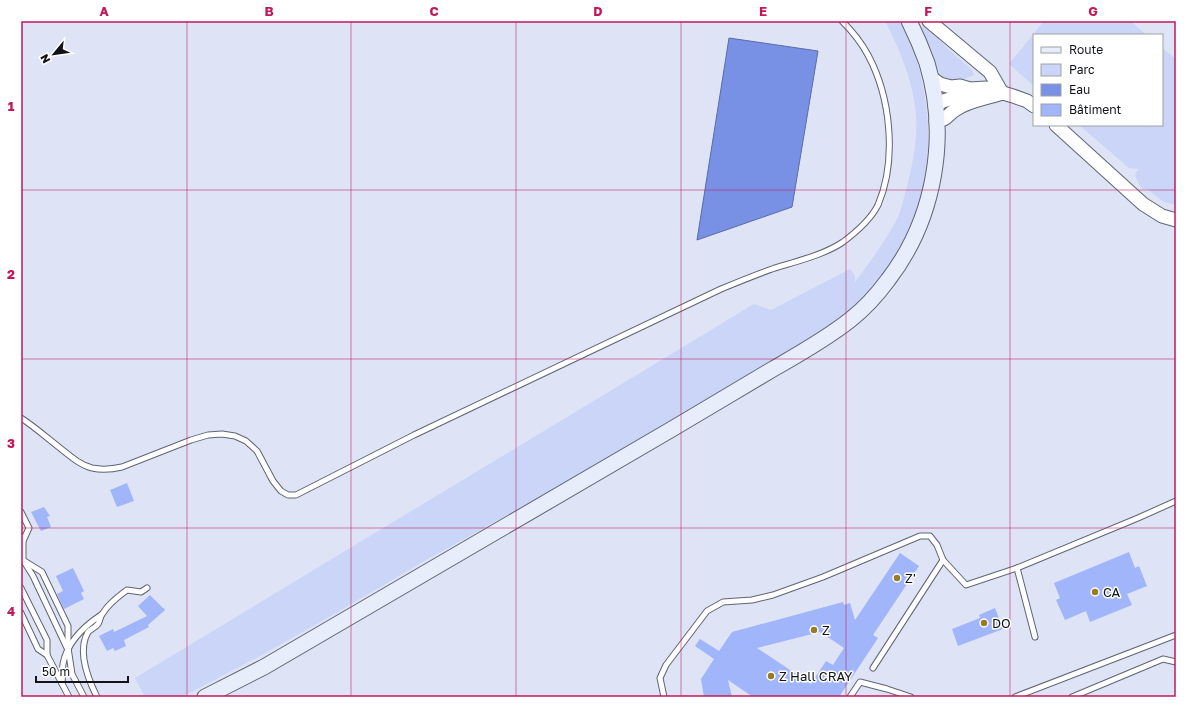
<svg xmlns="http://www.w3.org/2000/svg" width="1197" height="718" viewBox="0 0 1197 718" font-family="'Golos Text',sans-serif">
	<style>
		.green { fill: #cad5f7 }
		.water { fill: #7991e4; stroke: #5a6ba7 }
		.building { fill: #a0b5fa; fill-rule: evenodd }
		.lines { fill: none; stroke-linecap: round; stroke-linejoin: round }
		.service-casing { stroke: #5f6472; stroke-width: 7 }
		.tertiary-casing { stroke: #5f6472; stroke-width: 15 }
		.secondary-casing { stroke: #5f6472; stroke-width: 17 }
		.service { stroke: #fff; stroke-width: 5 }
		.tertiary { stroke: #fff; stroke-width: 13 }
		.secondary { stroke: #e8edfc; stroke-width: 15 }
		.grid { fill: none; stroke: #c2185b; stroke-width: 1; stroke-opacity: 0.55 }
		.poi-dot { fill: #987c25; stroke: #fff; stroke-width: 1.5 }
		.labels { text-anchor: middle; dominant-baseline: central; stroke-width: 3; stroke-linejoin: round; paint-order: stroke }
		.poi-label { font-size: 13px; fill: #111318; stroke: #fff; text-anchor: start }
		.neatline { fill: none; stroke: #c2185b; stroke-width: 1.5 }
		.grid-label { font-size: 13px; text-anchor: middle; font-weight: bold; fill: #c2185b }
	</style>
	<rect width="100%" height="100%" fill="#dee4f5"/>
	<g class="green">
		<path d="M885 21H899C907 36 915 52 919 68 947 177 910 273 817 335L585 472 419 564 336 613 260 656 182 697H145L135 678 754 304 771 310 850 269 855 276V282C870 262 885 242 897 219 901 211 903 200 906 190 912 169 918 138 916 116 914 83 900 50 885 21Z"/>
		<path d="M1044 21H1130L1147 35H1034V86L1009 64Z"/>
		<path d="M926 24 928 26 947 48 972 70 974 75 959 81 949 80 942 76 937 70 922 29V27Z"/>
		<path d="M1162 48 1176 59V205L1164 202 1147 189H1143L1140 186 1135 176 1136 172 1139 169 1129 168 1079 125H1162Z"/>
	</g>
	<path class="water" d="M729 38 818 51 792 207 697 240Z"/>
	<g class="building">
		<path d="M127 483 134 501 117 507 110 490Z"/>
		<path d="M44 507 50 516 47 517 51 527 41 531 31 512Z"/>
		<path d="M1129 552 1135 568 1139 566 1147 586 1127 594 1132 605 1090 622 1086 611 1065 620 1056 600 1060 598 1054 583Z"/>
		<path d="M900 553 919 566 873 635 878 638 839 697H753L728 680 732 697H704L701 679 714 659 695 646 700 639 719 651 732 632 843 602 844 605 850 603 855 620ZM820 632 844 648 833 665 826 661 811 684 757 648Z"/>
		<path d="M73 568 84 591 81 593 84 599 64 609 57 594 63 591 56 576Z"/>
		<path d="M150 595 163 608H164L165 610 148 625 149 627 124 640 126 646 115 651 113 648 107 651 99 636 113 629 114 632 147 616 138 606Z"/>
		<path d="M995 608 1003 629 958 646 952 629 980 618 979 615Z"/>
	</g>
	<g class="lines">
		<g class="service-casing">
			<g id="service">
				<path d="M21 418C35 427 47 438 60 448 70 456 80 465 92 468 102 470 113 469 122 467L191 440 208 435 222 434 235 436 246 441 257 451 273 481 281 491 288 495H296L414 435 721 289C738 282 755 275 772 269 794 262 824 255 843 242 855 233 871 219 878 205 897 160 891 98 868 55 861 42 852 31 842 21"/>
				<path d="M21 512 29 528 23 541"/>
				<path d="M21 537 23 541V560L33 576 67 648"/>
				<path d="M21 559 42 572 68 626V648L72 674 84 697"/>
				<path d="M1017 568 1035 637"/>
				<path d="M21 588 47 640V655"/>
				<path d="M21 613 38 649 47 655 69 697"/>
				<path d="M873 668 943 560"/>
				<path d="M62 683C63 676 62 670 63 664 67 642 83 627 101 615"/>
				<path d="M97 697C88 679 77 651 88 632 91 629 95 628 98 624 100 621 100 616 103 613 109 603 118 597 127 590L141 592 147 588"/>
				<path d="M664 697 660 678 666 665 707 611 723 602 752 600 773 595 823 577 920 536H930L937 545 943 560 966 585 1017 568 1138 518 1176 501"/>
				<path d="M850 697 860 682 887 689 911 697"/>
				<path d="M1015 697 1176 635"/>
				<path d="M1072 697 1163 659 1176 662"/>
			</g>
		</g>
		<g class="tertiary-casing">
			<g id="tertiary">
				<path d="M929 21 990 72 1002 93"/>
				<path d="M930 77 940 84 951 87 960 86 970 89 986 88 1013 96 1027 101 1034 106"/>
				<path d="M935 106 943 101 963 95 970 89"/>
				<path d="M936 121C947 120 947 115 955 110 969 100 986 99 1002 93"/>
				<path d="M1056 125 1143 204 1162 216 1176 220"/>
			</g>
		</g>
		<g class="secondary-casing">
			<path id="secondary" d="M205 697 264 667C400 588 536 508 672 429 706 409 739 389 773 369 799 354 826 339 850 320 864 309 877 295 888 280 935 219 949 136 927 63 922 49 916 35 909 21"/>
		</g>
		<use href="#service" class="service"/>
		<use href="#tertiary" class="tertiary"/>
		<use href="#secondary" class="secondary"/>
	</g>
	<path class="grid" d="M187 21V697M351 21V697M516 21V697M681 21V697M846 21V697M1010 21V697M21 190H1176M21 359H1176M21 528H1176"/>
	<g class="poi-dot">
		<circle cx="897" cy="578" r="4"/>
		<circle cx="1095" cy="592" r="4"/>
		<circle cx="984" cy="623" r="4"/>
		<circle cx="814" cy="630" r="4"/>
		<circle cx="771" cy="676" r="4"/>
	</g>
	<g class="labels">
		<g class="poi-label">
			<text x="905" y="578">Z'</text>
			<text x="1103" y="592">CA</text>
			<text x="992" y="623">DO</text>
			<text x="822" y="630">Z</text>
			<text x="779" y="676">Z Hall CRAY</text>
		</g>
	</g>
	<rect width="1197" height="718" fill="none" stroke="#ffffff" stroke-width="44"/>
	<rect x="1033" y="34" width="130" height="92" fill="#ffffff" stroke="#a0a1a3"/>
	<rect x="1041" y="47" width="20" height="6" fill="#e8edfc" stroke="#a0a1a3"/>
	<text x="1069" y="54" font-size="12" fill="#111318">Route</text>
	<rect x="1041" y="64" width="20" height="12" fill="#cad5f7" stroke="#a0a1a3"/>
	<text x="1069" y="74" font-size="12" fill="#111318">Parc</text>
	<rect x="1041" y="84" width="20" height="12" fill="#7991e4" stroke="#a0a1a3"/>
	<text x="1069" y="94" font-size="12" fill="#111318">Eau</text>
	<rect x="1041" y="104" width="20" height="12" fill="#a0b5fa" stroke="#a0a1a3"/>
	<text x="1069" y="114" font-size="12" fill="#111318">Bâtiment</text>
	<g transform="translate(54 54) rotate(241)" stroke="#ffffff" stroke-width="3" paint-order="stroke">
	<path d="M0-3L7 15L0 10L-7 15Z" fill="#111318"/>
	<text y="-6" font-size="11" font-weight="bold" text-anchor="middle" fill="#111318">N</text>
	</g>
	<path d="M36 676v6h92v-6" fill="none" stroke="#111318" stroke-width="2"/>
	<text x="42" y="676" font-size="12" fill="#111318" stroke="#ffffff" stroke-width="3" paint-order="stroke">50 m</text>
	<rect x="22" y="22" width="1153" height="674" class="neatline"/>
	<g class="grid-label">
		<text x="104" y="16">A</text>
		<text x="269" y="16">B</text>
		<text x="434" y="16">C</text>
		<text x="598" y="16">D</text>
		<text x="763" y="16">E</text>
		<text x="928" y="16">F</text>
		<text x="1093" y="16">G</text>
		<text x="11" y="111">1</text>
		<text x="11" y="279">2</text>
		<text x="11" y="448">3</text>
		<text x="11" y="616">4</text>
	</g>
</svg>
